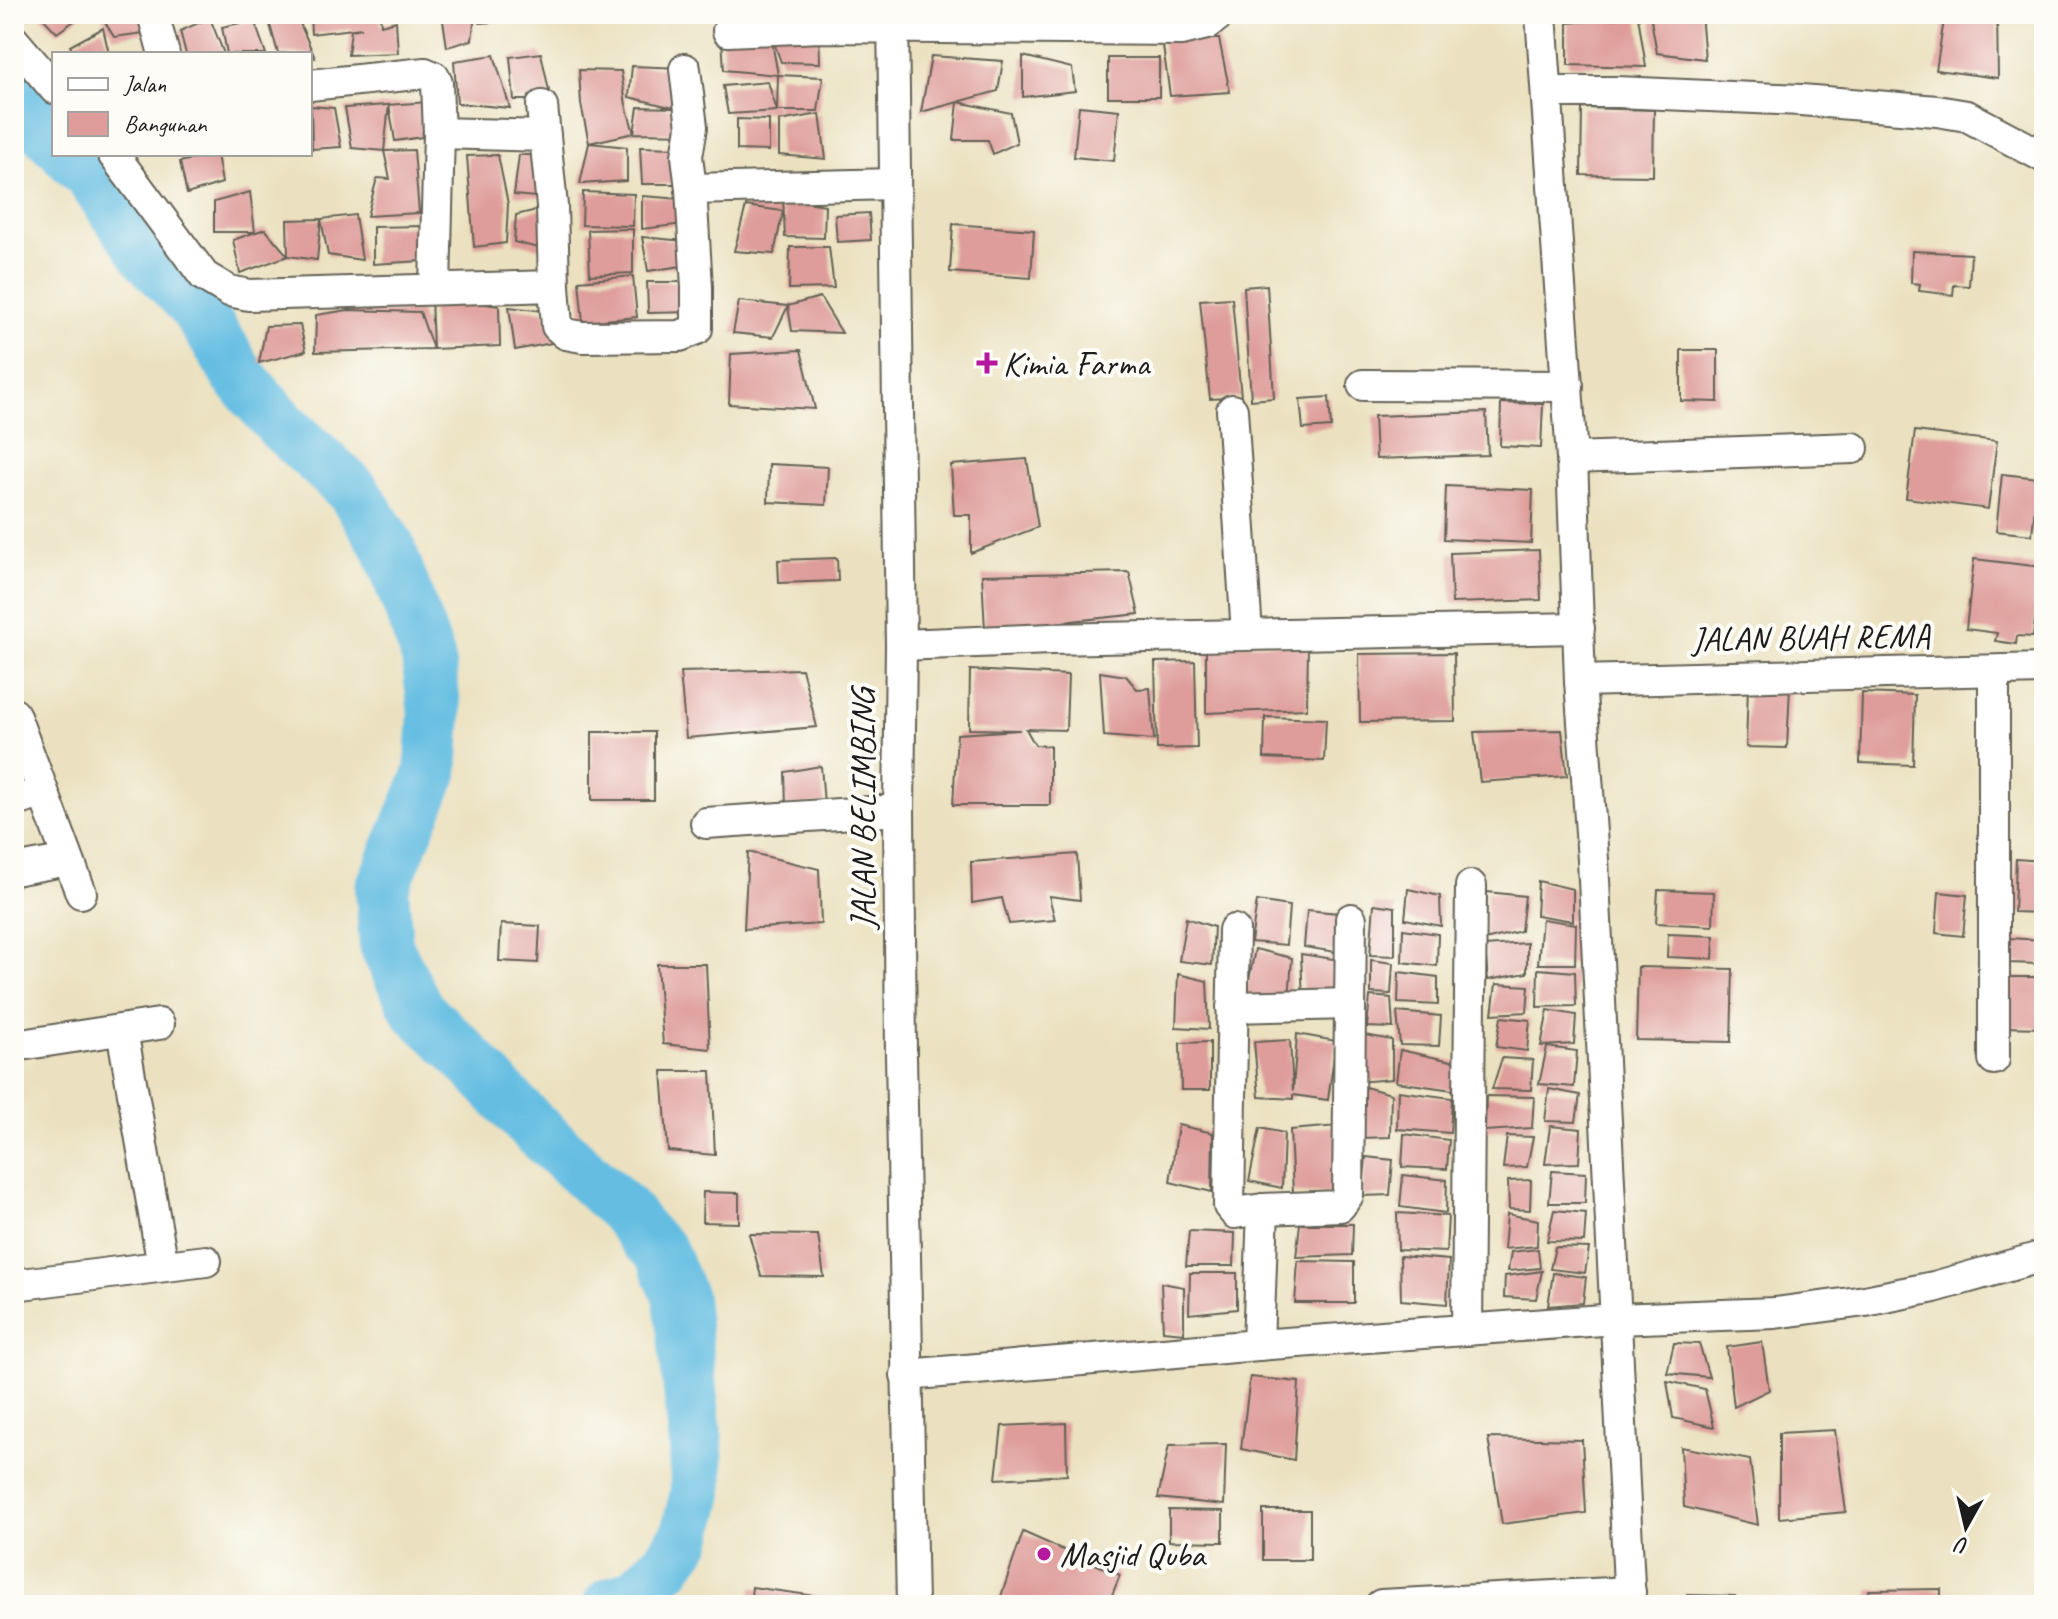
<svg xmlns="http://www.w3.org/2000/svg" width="2058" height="1619" viewBox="0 0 2058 1619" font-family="Caveat,sans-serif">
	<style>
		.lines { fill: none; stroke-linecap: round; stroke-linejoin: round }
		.river { stroke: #65bee2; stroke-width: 54 }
		.building { fill: #de9c9a }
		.minor-casing { stroke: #646155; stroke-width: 34 }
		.minor { stroke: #fff; stroke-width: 30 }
		.poi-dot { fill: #b5179e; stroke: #fdfcf7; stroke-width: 3 }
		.labels { text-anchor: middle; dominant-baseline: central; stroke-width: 8; stroke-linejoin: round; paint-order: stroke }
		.poi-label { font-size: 34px; fill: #1c1c1c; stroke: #fdfcf7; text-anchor: start }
		.street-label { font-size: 34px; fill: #1c1c1c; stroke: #fdfcf7 }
	</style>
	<rect width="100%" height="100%" fill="#fdfcf7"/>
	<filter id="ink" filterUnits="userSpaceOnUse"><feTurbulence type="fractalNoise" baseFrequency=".0125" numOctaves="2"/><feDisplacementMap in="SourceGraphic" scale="16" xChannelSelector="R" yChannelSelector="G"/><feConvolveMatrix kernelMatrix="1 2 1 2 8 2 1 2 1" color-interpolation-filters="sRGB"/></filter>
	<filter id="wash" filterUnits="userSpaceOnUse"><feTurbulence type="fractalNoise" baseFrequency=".006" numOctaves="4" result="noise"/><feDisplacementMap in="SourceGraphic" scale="32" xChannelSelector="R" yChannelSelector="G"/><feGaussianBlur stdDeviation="1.8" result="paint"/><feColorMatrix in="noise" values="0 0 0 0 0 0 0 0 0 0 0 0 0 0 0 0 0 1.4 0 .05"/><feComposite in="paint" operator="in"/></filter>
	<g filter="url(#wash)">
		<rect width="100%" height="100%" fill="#ebe1c0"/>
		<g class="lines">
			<g class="river">
				<path d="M14 95 54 140"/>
				<path d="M68 154 90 175 150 259 192 303 221 346 237 374 282 426 353 491 388 546 428 657 435 714 431 773 382 888 386 946 418 1011 456 1046 530 1124 623 1209 645 1237 661 1252 680 1298 696 1444 697 1493 686 1538 667 1564 637 1593 610 1605"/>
			</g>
		</g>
		<g id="blocks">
			<g class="building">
				<path d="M39 14H84L57 33Z"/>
				<path d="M100 14H146L152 32 114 37Z"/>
				<path d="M281 14H296L315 58 310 57V54L278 53 270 25Z"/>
				<path d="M310 14H380L381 25 396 21 398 53 348 55 351 30 362 28 311 34Z"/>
				<path d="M442 14H475L472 40 447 47Z"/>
				<path d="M479 14H519L520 20 480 23Z"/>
				<path d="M1650 14H1701L1705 59 1657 53Z"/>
				<path d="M1945 14H1997L1998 78 1936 70Z"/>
				<path d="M1638 16 1646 67 1568 65V23Z"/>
				<path d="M210 18 224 54H186L180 31Z"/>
				<path d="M254 20 266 54H227L222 27Z"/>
				<path d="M103 28 109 54H74L70 46Z"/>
				<path d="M819 30 820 63 781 62 770 31 778 75 724 70 722 38 770 31Z"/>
				<path d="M1162 39H1219L1230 92 1170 96Z"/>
				<path d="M541 53 551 100H514L510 57Z"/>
				<path d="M494 55 510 108 457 103 454 61Z"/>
				<path d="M931 56 1003 61 998 91 958 102 1011 113 1017 143 993 154 988 140H954L958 102 921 112Z"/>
				<path d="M1023 56 1072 68 1075 91 1023 97Z"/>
				<rect x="1108" y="58" width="51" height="39"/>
				<path d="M632 66 681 68 674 108 690 134 634 133 589 143 581 104 579 70 621 71 626 105 634 133 638 107 674 108 629 97Z"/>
				<path d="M778 75 823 77 818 111H777Z"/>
				<path d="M768 82 777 111 728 114 723 86Z"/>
				<path d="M428 102 422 137 395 141 389 105 384 151 352 148 345 108Z"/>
				<path d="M311 106 334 108 341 147 312 149Z"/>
				<path d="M1079 106 1119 110 1114 161 1074 157Z"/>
				<path d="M1582 108 1654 110 1653 176 1581 175Z"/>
				<path d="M820 114 826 159 779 155V121Z"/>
				<path d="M737 119 769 120V151L737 150Z"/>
				<path d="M589 143 627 147V181L580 184Z"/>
				<path d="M640 147 676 148 688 184H642Z"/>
				<path d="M414 150 419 213 367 216 377 178 390 179 384 151Z"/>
				<path d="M212 154H217L222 183 187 194 180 162Z"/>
				<path d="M498 155 508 204 506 243 474 247 467 156Z"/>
				<path d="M519 155H546V198L514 195Z"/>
				<path d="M250 192 255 232H214V202Z"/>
				<path d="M583 192 634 194 633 226 582 225Z"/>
				<path d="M642 196 682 199 693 223 642 229Z"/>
				<path d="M783 198 825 205 824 238 785 237Z"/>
				<path d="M746 206 783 211 774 254 734 251Z"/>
				<path d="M549 207 551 251 514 242 516 215Z"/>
				<path d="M869 213 871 240 837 242 835 215Z"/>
				<path d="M355 215 362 260 328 255 321 219Z"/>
				<path d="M321 219 317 260 288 256 287 220Z"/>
				<path d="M953 224 1034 230 1031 278 950 272Z"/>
				<path d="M421 226 422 261 373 264V227Z"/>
				<path d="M265 229 288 256 240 273 233 240Z"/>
				<path d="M633 229V273L590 275 588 230Z"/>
				<path d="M642 237 685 241 695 264 648 271Z"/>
				<path d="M790 247H829L834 288 789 289Z"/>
				<path d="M1912 251 1971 254 1969 286 1954 285 1953 295 1919 291 1920 284 1911 283Z"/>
				<path d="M633 276 637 317 583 322 579 281Z"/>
				<path d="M647 282H694V312L648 313Z"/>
				<path d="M1267 285 1274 398 1251 400 1244 287Z"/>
				<path d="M431 296 499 306 500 346 433 349Z"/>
				<path d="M820 297 842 333 792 331 788 306 773 337 733 333 739 301 788 306Z"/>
				<path d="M1232 298 1241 397 1210 399 1200 300Z"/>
				<path d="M509 307 544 311 557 342 515 350Z"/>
				<path d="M348 310 420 312 433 349 315 352 316 315Z"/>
				<path d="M300 325 306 351 259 363 266 326Z"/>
				<path d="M801 350 815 409 729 404 731 354Z"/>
				<path d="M1681 350H1718V402L1681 401Z"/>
				<path d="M1329 397 1331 427 1303 429 1300 399Z"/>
				<path d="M1501 403 1543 404 1541 448 1500 446Z"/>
				<path d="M1486 412 1488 455 1376 459 1374 416Z"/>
				<path d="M1915 431 1997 441 1988 509 1906 498Z"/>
				<path d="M1027 459 1038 527 971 553V515H954L951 465Z"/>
				<path d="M769 464 828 467 826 505 768 502Z"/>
				<path d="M2002 474 2038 478 2032 535 1996 531Z"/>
				<path d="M1446 486 1533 490 1531 543 1444 539Z"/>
				<path d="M1539 550 1541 600 1452 603 1450 553Z"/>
				<path d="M837 558 838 581 779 583 778 560Z"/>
				<path d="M1974 559 2042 567 2033 637 2017 636 2016 644 1995 641 1997 633 1966 629Z"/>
				<path d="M1129 572 1139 614 985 630 982 575Z"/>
				<path d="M1206 644H1308L1307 709 1206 713Z"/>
				<path d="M1454 653 1455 721 1360 722 1359 654Z"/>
				<path d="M1195 661 1197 748 1157 749 1155 662Z"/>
				<path d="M802 669 817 727 686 738 680 672Z"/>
				<path d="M970 670 1068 675 1066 730 1026 729 1035 745 1050 746V805H953L957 734 1020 730 969 729Z"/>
				<path d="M1100 672 1126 676 1137 689 1150 688 1154 740 1104 736Z"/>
				<path d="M1748 685 1790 687 1787 748 1746 747Z"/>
				<path d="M1862 693 1915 695 1913 765 1860 763Z"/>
				<path d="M1265 717 1326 719 1324 761 1264 758Z"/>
				<path d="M1562 730 1567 776 1480 782 1474 732Z"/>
				<rect x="592" y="732" width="62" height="68"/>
				<path d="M821 766 824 804 786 806 785 772Z"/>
				<path d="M748 852 819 869 821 924 744 929Z"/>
				<path d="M1077 854 1080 900 1049 896 1055 920 1009 924 1002 898 972 903 971 862Z"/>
				<path d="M2016 859 2044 861V913L2014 912Z"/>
				<path d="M1538 881 1573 889V921L1536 915Z"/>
				<path d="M1408 889 1440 896 1441 926 1405 919Z"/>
				<path d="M1658 890 1714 892 1713 926 1656 923Z"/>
				<path d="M1487 892 1525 896 1521 931 1485 940Z"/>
				<path d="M1939 892 1967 895 1963 936 1936 933Z"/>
				<path d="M1257 901 1289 906 1286 945 1251 942Z"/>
				<path d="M1374 904 1395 907V956L1370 955Z"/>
				<path d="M1307 910 1338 913 1336 952 1304 947Z"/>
				<path d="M1186 918 1214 927 1212 965 1179 961Z"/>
				<path d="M1542 919 1576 924 1575 964H1538Z"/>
				<path d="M501 924 540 926 538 963 499 961Z"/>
				<path d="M1403 929 1438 934 1437 966 1402 962Z"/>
				<path d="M1668 934 1714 936 1713 959 1667 957Z"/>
				<path d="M2007 938 2044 940V964L2006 963Z"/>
				<path d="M1527 943V973L1488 980 1485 946Z"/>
				<path d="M1255 949 1292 958 1289 1000 1246 995Z"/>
				<path d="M1301 954 1340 960 1338 999 1303 1001Z"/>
				<path d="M1371 960 1393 963 1391 994 1371 993Z"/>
				<path d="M657 964H706L710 1049 663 1044Z"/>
				<path d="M1638 967 1733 969 1731 1042 1636 1040Z"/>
				<path d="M1538 969 1575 972 1576 1006 1537 1007Z"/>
				<path d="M1399 972 1438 977V1005L1398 1003Z"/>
				<path d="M1178 974 1207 981 1209 1029 1176 1027Z"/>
				<path d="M2004 977H2044V1028L2003 1027Z"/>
				<path d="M1496 984 1529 986 1527 1012 1492 1014Z"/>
				<path d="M1370 996 1391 998 1393 1028 1367 1027Z"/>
				<path d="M1548 1010 1576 1015 1574 1044 1541 1046Z"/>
				<path d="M1397 1012 1441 1016 1439 1046 1400 1045Z"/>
				<path d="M1501 1017 1530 1020 1527 1051 1496 1047Z"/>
				<path d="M1297 1034 1336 1041 1328 1100 1293 1095V1099L1259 1097 1254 1042 1290 1040 1293 1091Z"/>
				<path d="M1365 1035 1392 1040V1079L1358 1082Z"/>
				<path d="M1210 1042V1090H1181L1180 1043Z"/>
				<path d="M1547 1047 1577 1051 1574 1087 1539 1084Z"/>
				<path d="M1400 1050 1456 1062 1453 1090 1396 1082Z"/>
				<path d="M1502 1058 1533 1060 1531 1090 1492 1089Z"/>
				<path d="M662 1071H711L715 1155 668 1151Z"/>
				<path d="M1365 1087 1391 1094 1390 1137 1361 1138Z"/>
				<path d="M1549 1089 1580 1095 1576 1122 1545 1121Z"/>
				<path d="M1398 1091 1452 1098 1450 1133 1397 1129Z"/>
				<path d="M1486 1096 1534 1097 1532 1128 1485 1131Z"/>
				<path d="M1178 1125 1213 1133 1212 1192 1170 1182Z"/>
				<path d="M1338 1126 1337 1194 1293 1193 1290 1130Z"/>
				<path d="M1550 1126 1581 1129 1579 1163 1545 1164Z"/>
				<path d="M1260 1128 1284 1133 1282 1188 1249 1181Z"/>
				<path d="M1404 1134 1449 1140 1447 1169 1402 1167Z"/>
				<path d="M1507 1136 1533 1137 1527 1167 1503 1168Z"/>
				<path d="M1366 1157 1393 1160 1390 1195 1362 1196Z"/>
				<path d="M1552 1171 1586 1173 1585 1203H1549Z"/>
				<path d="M1403 1175 1447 1180 1446 1213 1400 1207Z"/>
				<path d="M1531 1180 1530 1210 1509 1209 1508 1181Z"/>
				<path d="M703 1192 739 1193V1223L702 1222Z"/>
				<path d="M1554 1210 1586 1213 1584 1242 1547 1241Z"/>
				<path d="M1397 1213 1448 1216 1446 1252 1398 1250Z"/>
				<path d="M1507 1214 1538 1220 1537 1246 1504 1249Z"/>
				<path d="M1300 1224H1353L1352 1255 1296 1257Z"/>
				<path d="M1189 1231 1235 1233 1234 1266H1186Z"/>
				<path d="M749 1234 818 1235 824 1277 761 1276Z"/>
				<path d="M1555 1247 1589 1248 1585 1273 1550 1269Z"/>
				<path d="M1538 1249 1540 1268 1508 1271 1511 1252Z"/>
				<path d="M1400 1256 1449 1260 1447 1304 1401 1300Z"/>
				<path d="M1298 1261 1354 1262V1303H1295Z"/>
				<path d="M1542 1271 1536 1299 1504 1297 1505 1276Z"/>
				<path d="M1190 1273H1237V1309L1189 1314Z"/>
				<path d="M1553 1273 1586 1277 1583 1303 1548 1306Z"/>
				<path d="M1161 1283 1184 1287V1333L1163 1331Z"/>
				<path d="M1762 1342 1769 1390 1734 1407 1727 1347Z"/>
				<path d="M1674 1343 1699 1344 1709 1377 1667 1373Z"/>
				<path d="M1250 1377 1299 1382 1294 1460 1241 1449Z"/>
				<path d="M1667 1381 1705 1389 1714 1427 1673 1418Z"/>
				<path d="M1066 1423 1067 1475 996 1479 1002 1426Z"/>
				<path d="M1835 1430 1846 1512 1779 1518V1433Z"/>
				<path d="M1488 1438 1582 1440 1586 1513 1502 1524Z"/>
				<path d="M1226 1444 1224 1505 1158 1498 1169 1445Z"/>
				<path d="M1681 1447 1750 1460 1758 1525 1684 1507Z"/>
				<path d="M1169 1510 1223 1511V1542L1169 1541Z"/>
				<rect x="1263" y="1510" width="47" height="50"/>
				<path d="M1023 1532 1120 1575 1108 1605H998Z"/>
				<path d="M752 1587 845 1600V1605H750Z"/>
				<path d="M1941 1589V1605H1870L1869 1590Z"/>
				<path d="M1687 1595 1735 1596 1736 1605H1686Z"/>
			</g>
		</g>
	</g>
	<g filter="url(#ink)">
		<use href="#blocks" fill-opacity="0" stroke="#646155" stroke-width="2"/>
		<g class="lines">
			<g class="minor-casing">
				<g id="minor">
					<path d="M153 14 164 54"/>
					<path d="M893 14 901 645 899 810 901 1056 912 1605"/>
					<path d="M1541 14 1572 458 1580 681 1593 860 1630 1605"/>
					<path d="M728 31 820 27 1182 30 1207 24 1220 14"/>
					<path d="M14 41 54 88"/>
					<path d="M685 69 692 127 687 156 691 189"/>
					<path d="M310 85 425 73 434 77 437 83 439 133 545 136 552 206 554 286"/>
					<path d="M1547 92H1617L1801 100 1937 111 1967 116 2044 157"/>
					<path d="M542 106 545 136"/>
					<path d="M113 154 204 276 229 291 249 295 554 286 557 326 566 334 582 337 680 336 697 329V287L691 189 895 184"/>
					<path d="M435 287 439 133"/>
					<path d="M1363 385 1568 386"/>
					<path d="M1232 410 1247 634"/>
					<path d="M1572 458 1853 448"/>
					<path d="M901 645 1051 639 1579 628"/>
					<path d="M1580 681 2044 669"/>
					<path d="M14 714 81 893"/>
					<path d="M14 802 43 792"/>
					<path d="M706 823 899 810"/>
					<path d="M14 870 68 860"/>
					<path d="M1234 930 1229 1206 1235 1213 1263 1209 1258 1345"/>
					<path d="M1232 1007 1350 1004"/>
					<path d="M122 1030 163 1266"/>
					<path d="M14 1046 159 1024"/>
					<path d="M1994 1059V671"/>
					<path d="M1263 1209 1340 1206 1348 1195 1351 919"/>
					<path d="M14 1285 206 1261"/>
					<path d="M1467 1330 1471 886"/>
					<path d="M906 1375 1258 1345 1616 1319 1775 1313 1865 1301 1934 1287 2044 1256"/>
					<path d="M1381 1605 1630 1592"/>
				</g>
			</g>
			<use href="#minor" class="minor"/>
		</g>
	</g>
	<g class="poi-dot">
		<path d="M983 351h8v8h8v8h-8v8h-8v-8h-8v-8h8z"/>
		<circle cx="1044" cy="1554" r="8"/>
	</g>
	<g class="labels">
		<g class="poi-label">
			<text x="1003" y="363">Kimia Farma</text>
			<text x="1060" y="1554">Masjid Quba</text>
		</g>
		<g class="street-label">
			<text transform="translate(1811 637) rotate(-1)">JALAN BUAH REMA</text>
			<text transform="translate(862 809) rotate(-90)">JALAN BELIMBING</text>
		</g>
	</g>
	<rect width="2058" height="1619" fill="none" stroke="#fdfcf7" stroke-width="48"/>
	<rect x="52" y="52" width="260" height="104" fill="#fdfcf7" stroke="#a3a29f" stroke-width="2"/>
	<rect x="68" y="78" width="40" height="12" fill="#ffffff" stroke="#a3a29f" stroke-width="2"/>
	<text x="124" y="92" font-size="24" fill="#1c1c1c">Jalan</text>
	<rect x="68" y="112" width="40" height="24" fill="#de9c9a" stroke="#a3a29f" stroke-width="2"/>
	<text x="124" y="132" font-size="24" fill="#1c1c1c">Bangunan</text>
	<g transform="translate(1966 1527) rotate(188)" stroke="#fdfcf7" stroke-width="6" paint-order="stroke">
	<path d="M0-6L14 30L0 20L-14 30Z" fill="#1c1c1c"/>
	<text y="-12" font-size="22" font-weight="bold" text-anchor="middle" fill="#1c1c1c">U</text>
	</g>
</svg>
